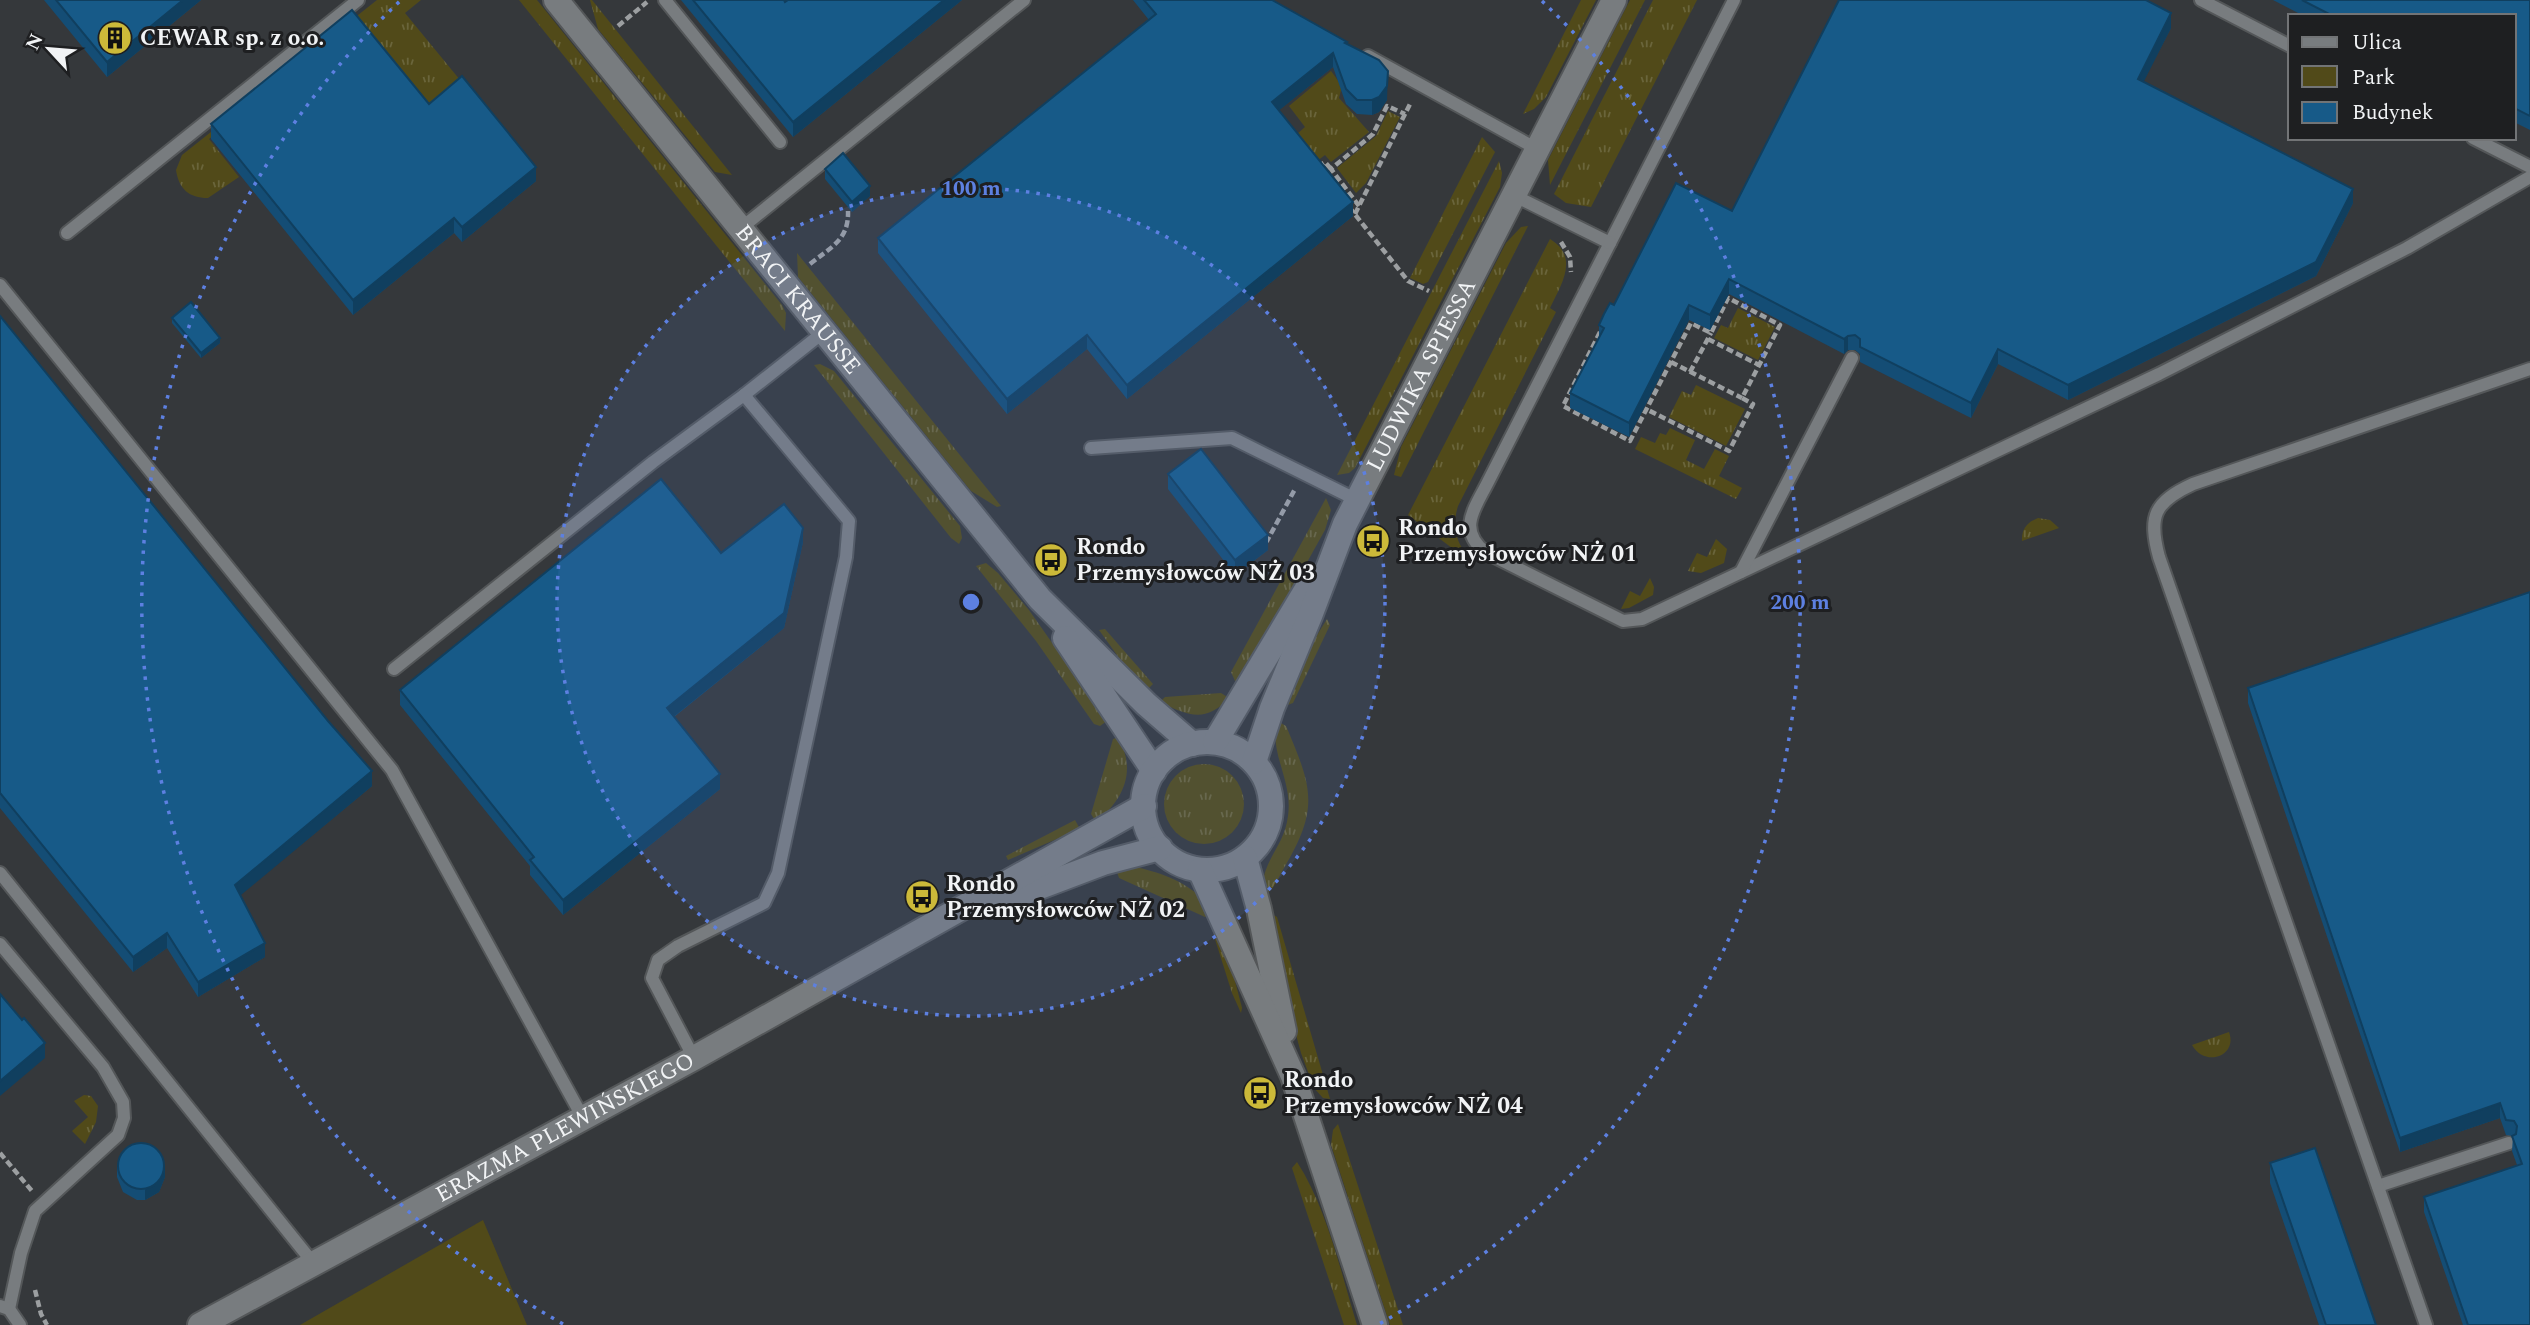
<svg xmlns="http://www.w3.org/2000/svg" width="2530" height="1325" viewBox="0 0 2530 1325" font-family="Spectral,serif">
	<style>
		.grass { fill: url(#grass-tufts) }
		.green { fill: #514a19 }
		.lines { fill: none; stroke-linecap: round; stroke-linejoin: round }
		.service-casing { stroke: #545759; stroke-width: 16 }
		.minor-casing { stroke: #545759; stroke-width: 28 }
		.path { stroke: #9c9fa1; stroke-width: 4.5; stroke-dasharray: 7 3.5; stroke-linecap: butt }
		.service { stroke: #787c7f; stroke-width: 12 }
		.minor { stroke: #787c7f; stroke-width: 24 }
		.wall { fill: #144d75 }
		.shaded-wall { fill: #103f5f }
		.building { fill: #175a88; stroke: #103f5f; stroke-width: 2 }
		.ring { fill: none; stroke: #5d80e1; stroke-width: 3.5; stroke-dasharray: 3.5 7 }
		.labels { text-anchor: middle; dominant-baseline: central; stroke-width: 6; stroke-linejoin: round; paint-order: stroke }
		.poi-label { font-size: 23px; font-weight: bold; fill: #f1f3f5; stroke: #1e1f21; text-anchor: start }
		.street-label { font-size: 23px; fill: #f1f3f5; stroke: #1e1f21 }
		.centre { fill: #5d80e1; stroke: #1e1f21; stroke-width: 3.5 }
		.ring-label { font-size: 21px; text-anchor: middle; font-weight: bold; fill: #5d80e1; stroke: #1e1f21; stroke-width: 6; stroke-linejoin: round; paint-order: stroke }
	</style>
	<defs>
		<pattern id="grass-tufts" width="24" height="20" patternUnits="userSpaceOnUse" patternTransform="scale(1.75)"><rect width="24" height="20" fill="#514a19"/><path d="M3 7l-1-3M5 7V3M7 7l1-3M15 17l-1-3M17 17v-4M19 17l1-3" fill="none" stroke="#6a653b"/></pattern>
	</defs>
	<rect width="100%" height="100%" fill="#35383b"/>
	<g class="grass">
		<path d="M377 0H421L405 13 460 80 423 108 353 22 209 139 239 177 208 198C189 198 179 189 176 170L182 155Z"/>
		<path d="M519 0H537L782 305 786 313 785 331Z"/>
		<path d="M590 0H592L732 175 715 172 598 29Z"/>
		<path d="M1581 0H1596L1546 97 1534 109 1523 114Z"/>
		<path d="M1630 0H1645L1550 185 1548 160Z"/>
		<path d="M1653 0H1697L1591 207 1566 203 1554 194Z"/>
		<path d="M1331 71 1342 86 1339 98 1369 132 1331 162 1325 155 1317 161 1296 135 1305 127 1289 106Z"/>
		<path d="M1388 111 1400 117 1366 183 1356 193 1337 168 1376 136Z"/>
		<path d="M1482 137 1495 152 1428 282 1423 284 1410 278Z"/>
		<path d="M1499 161 1502 173 1500 187 1355 468 1349 473 1337 475Z"/>
		<path d="M1528 226 1401 477 1394 475 1401 447 1506 243 1521 227Z"/>
		<path d="M1550 239C1580 257 1561 285 1550 308L1556 312 1458 506C1452 525 1455 542 1469 557L1468 560 1408 515Z"/>
		<path d="M797 253 1001 506 997 507 971 491 798 277Z"/>
		<path d="M1738 308 1775 327 1758 360 1714 338 1721 325 1728 328Z"/>
		<path d="M820 364 834 371 960 526 962 538 959 544 951 538 814 365Z"/>
		<path d="M1696 385 1745 409 1726 446 1669 417 1682 391 1691 395Z"/>
		<path d="M1670 428 1695 440 1686 460 1704 469 1715 449 1729 456 1719 476 1742 488 1736 499 1635 449 1641 437 1655 443 1660 433 1666 435Z"/>
		<path d="M1326 498 1331 510 1325 530 1240 683 1235 681 1231 672Z"/>
		<path d="M2038 518 2050 520 2059 528 2022 541C2021 529 2028 522 2038 518Z"/>
		<path d="M1716 539 1727 549 1724 563 1701 573 1688 571 1697 553 1707 557Z"/>
		<path d="M986 563 998 573 1029 610 1107 721 1100 726 1094 724 1036 641 976 566Z"/>
		<path d="M1650 578 1654 587 1653 595 1629 608 1621 609 1630 591 1640 596Z"/>
		<path d="M1327 619 1330 625 1293 703 1285 706 1304 656Z"/>
		<path d="M1105 629 1153 684 1146 691 1127 669 1099 630Z"/>
		<path d="M1221 693 1229 698C1206 723 1188 716 1160 702L1165 697Z"/>
		<path d="M1276 720 1286 726C1312 787 1320 808 1284 868 1278 878 1273 892 1262 897 1260 860 1284 849 1288 816 1293 781 1270 756 1276 720Z"/>
		<path d="M1118 737C1137 771 1124 799 1096 822L1091 814 1113 739Z"/>
		<circle cx="1204" cy="804" r="40"/>
		<path d="M1075 820 1080 829 1008 860 1006 856Z"/>
		<path d="M1135 867C1156 871 1185 881 1200 897 1205 902 1209 910 1212 915L1205 917 1119 878 1116 869Z"/>
		<path d="M1270 913 1277 917 1330 1099 1323 1098 1314 1088 1301 1053 1286 998Z"/>
		<path d="M1217 932 1228 954 1242 1008 1241 1013 1232 993 1214 936Z"/>
		<path d="M2229 1032C2238 1056 2205 1068 2192 1045Z"/>
		<path d="M84 1095 91 1096 98 1106 96 1122 85 1144 72 1131 88 1117 74 1101Z"/>
		<path d="M1338 1124 1403 1325H1390L1331 1145 1333 1130Z"/>
		<path d="M1297 1162C1327 1208 1341 1273 1357 1325H1344L1292 1168Z"/>
	</g>
	<path class="green" d="M483 1220 527 1325H300Z"/>
	<g class="lines">
		<g class="service-casing">
			<g id="service">
				<path d="M665 0 780 142"/>
				<path d="M1734 0 1488 482C1475 508 1457 529 1485 552L1623 621 1642 619 2159 374 2407 248 2530 177"/>
				<path d="M2201 0 2290 46"/>
				<path d="M1368 56 1537 149"/>
				<path d="M2473 138 2530 167"/>
				<path d="M1513 195 1610 243"/>
				<path d="M740 229 1024 0"/>
				<path d="M67 233 358 0"/>
				<path d="M0 285 392 770 583 1118"/>
				<path d="M1091 448 1232 438 1357 500"/>
				<path d="M1741 572 1852 358"/>
				<path d="M394 669 653 462 744 395 825 331"/>
				<path d="M0 873 314 1264"/>
				<path d="M0 944 103 1067 123 1102 124 1118 118 1135 35 1211 21 1253 9 1309"/>
				<path d="M694 1058 652 978 658 960 678 946 764 903 778 873 846 557 849 521 744 395"/>
				<path d="M2378 1186 2509 1143"/>
				<path d="M0 1306 9 1309 20 1325"/>
				<path d="M2426 1325 2159 557C2148 516 2154 502 2193 484L2530 369"/>
			</g>
		</g>
		<g class="minor-casing">
			<g id="minor">
				<path id="s1" d="M556 0 1040 599 1146 704 1192 744"/>
				<path d="M1065 638 1154 771"/>
				<circle cx="1207" cy="806" r="64"/>
				<path d="M1215 742 1311 582"/>
				<path id="s2" d="M1254 762 1272 708 1310 616 1345 524 1614 0"/>
				<path d="M1245 858 1259 909 1284 1031"/>
				<path d="M1200 870 1293 1076 1375 1325"/>
				<path d="M997 903 1103 863 1160 848"/>
				<path id="s3" d="M200 1325 694 1058 1144 806"/>
			</g>
		</g>
		<g class="path">
			<path d="M618 26 647 2"/>
			<path d="M1318 167 1325 162 1331 169"/>
			<path d="M1359 206 1331 169 1373 134 1387 106 1405 114"/>
			<path d="M1349 207 1408 281 1429 291"/>
			<path d="M1355 214 1411 102"/>
			<path d="M1561 242 1570 257 1571 272"/>
			<path d="M810 264C831 247 849 240 848 211"/>
			<path d="M1600 332 1563 406 1630 441 1691 323 1711 333 1728 298 1780 325 1742 398 1753 404 1729 451 1646 409"/>
			<path d="M1708 339 1759 365"/>
			<path d="M1671 362 1742 398"/>
			<path d="M1690 372 1711 333"/>
			<path d="M1266 539 1267 541 1295 489"/>
			<path d="M0 1153 32 1191"/>
			<path d="M35 1290 41 1314 47 1325"/>
		</g>
		<use href="#service" class="service"/>
		<use href="#minor" class="minor"/>
	</g>
	<g class="wall">
		<path d="M44 0H201L107 77Z"/>
		<path d="M681 0H784L785 2 788 0H962L793 137Z"/>
		<path d="M1133 0H1272L1347 44 1387 100 1379 112 1372 115 1357 114 1346 104 1333 67 1279 110 1353 216 1127 399 1087 349 1007 414 878 253V238L1149 20Z"/>
		<path d="M2273 0H2530V130L2514 122V16H2304Z"/>
		<path d="M2171 28 2143 82 2353 203 2316 276 2068 400 1998 364 1971 418 1860 362V354L1855 350H1848L1844 354 1729 294 1710 330 1689 320 1629 437 1570 408V393L1599 338V325L1732 211Z"/>
		<path d="M429 104 536 181 462 242 454 233 353 315 211 139V124Z"/>
		<path d="M825 169 870 196 852 212 825 179Z"/>
		<path d="M0 316 328 721 372 786 240 895 265 957 198 997 167 948 133 972 0 808Z"/>
		<path d="M172 318 220 343 201 358 172 323Z"/>
		<path d="M1168 474 1268 550 1235 575 1168 489Z"/>
		<path d="M803 542 784 628 674 717 720 789 563 915 530 875V866L400 705V690L721 553Z"/>
		<path d="M2530 592V1325H2463L2424 1212V1197L2517 1165 2512 1151 2513 1136 2506 1135 2500 1118 2400 1152 2248 703V688Z"/>
		<path d="M2270 1163 2376 1325H2319L2270 1183Z"/>
		<path d="M117 1167 165 1177 159 1192 145 1200H137L123 1192 117 1177Z"/>
	</g>
	<g class="shaded-wall">
		<path d="M183 0H201L107 77V62Z"/>
		<path d="M944 0H962L793 137V122Z"/>
		<path d="M2171 13V28L2138 93V79Z"/>
		<path d="M1333 53V67L1272 116V102Z"/>
		<path d="M1388 71 1387 100 1379 112 1372 115V100Z"/>
		<path d="M536 167V181L462 242V227Z"/>
		<path d="M870 186V196L852 212V202Z"/>
		<path d="M2353 189V203L2316 276 2068 400V385Z"/>
		<path d="M1353 202V216L1127 399V385Z"/>
		<path d="M454 218V233L353 315V300Z"/>
		<path d="M1729 279V294L1710 330V315Z"/>
		<path d="M1689 305V320L1629 437V423Z"/>
		<path d="M1087 335V349L1007 414V399Z"/>
		<path d="M1848 336V350L1844 354V339Z"/>
		<path d="M220 338V343L201 358V353Z"/>
		<path d="M1998 349V364L1971 418V403Z"/>
		<path d="M803 528V542L784 628 667 722V708Z"/>
		<path d="M1268 535V550L1235 575V560Z"/>
		<path d="M372 771V786L235 900V885Z"/>
		<path d="M720 774V789L563 915V900Z"/>
		<path d="M167 933V948L133 972V957Z"/>
		<path d="M265 943V957L198 997V982Z"/>
		<path d="M45 1043V1058L0 1096V1081Z"/>
		<path d="M2500 1103V1118L2400 1152V1138Z"/>
		<path d="M165 1167V1177L159 1192 145 1200V1190Z"/>
	</g>
	<g class="building">
		<path d="M56 0H183L107 62Z"/>
		<path d="M693 0H784L785 2 788 0H944L793 122Z"/>
		<path d="M1144 0H1272L1347 42 1345 43 1379 60 1388 71 1387 86 1379 97 1372 100H1357L1346 89 1333 53 1272 102 1353 202 1127 385 1087 335 1007 399 878 238 1156 14Z"/>
		<path d="M1839 0H2146L2171 13 2138 79 2353 189 2316 262 2068 385 1998 349 1971 403 1860 347V339L1855 335 1848 336 1844 339 1729 279 1710 315 1689 305 1629 423 1570 393 1604 328 1599 325 1604 314 1610 303 1614 305 1676 183 1732 211Z"/>
		<path d="M2302 0H2530V116L2514 108V16H2333Z"/>
		<path d="M352 10 429 104 462 76 536 167 462 227 454 218 353 300 211 124Z"/>
		<path d="M843 153 870 186 852 202 825 169Z"/>
		<path d="M191 302 220 338 201 353 172 318Z"/>
		<path d="M0 316 328 721 372 771 235 885 265 943 198 982 167 933 133 957 0 793Z"/>
		<path d="M1201 449 1268 535 1235 560 1168 474Z"/>
		<path d="M661 479 721 553 784 504 803 528 784 613 667 708 720 774 563 900 530 860 534 857 400 690Z"/>
		<path d="M2530 592V1325H2468L2424 1197 2522 1164 2512 1136 2516 1134 2517 1126 2514 1121 2506 1120 2500 1103 2400 1138 2248 688Z"/>
		<path d="M0 994 22 1020 24 1018 45 1043 0 1081Z"/>
		<circle cx="141" cy="1166" r="23"/>
		<path d="M2315 1148 2376 1325H2326L2270 1163Z"/>
	</g>
	<circle cx="971" cy="602" r="414" fill="#5d80e1" fill-opacity=".12"/>
	<g class="ring">
		<circle cx="971" cy="602" r="414"/>
		<path d="M563 1324A829 829 0 0 1 400 1M1542 1A829 829 0 0 1 1379 1324"/>
	</g>
	<defs>
		<g id="building-disc" transform="scale(1.75)"><circle r="9.5" fill="#ccb939" stroke="#1e1f21"/><path d="M-4-6H4V6H1V3H-1V6H-4ZM-2.5-4.3h1.7v1.8h-1.7ZM.8-4.3h1.7v1.8H.8ZM-2.5-1h1.7V.8h-1.7ZM.8-1h1.7V.8H.8Z" fill="#111"/></g>
		<g id="bus-disc" transform="scale(1.75)"><circle r="9.5" fill="#ccb939" stroke="#1e1f21"/><path d="M-5-6H5V4H4V6H2V4H-2V6H-4V4H-5ZM-3.5-4V0h7V-4ZM-3.5 1.2v1.5H-2V1.2ZM2 1.2v1.5H3.5V1.2Z" fill="#111"/></g>
	</defs>
	<g fill-rule="evenodd">
		<use href="#building-disc" x="115" y="38"/>
		<use href="#bus-disc" x="1373" y="541"/>
		<use href="#bus-disc" x="1051" y="560"/>
		<use href="#bus-disc" x="922" y="897"/>
		<use href="#bus-disc" x="1260" y="1093"/>
	</g>
	<g class="labels">
		<g class="poi-label">
			<text x="140" y="38">CEWAR sp. z o.o.</text>
			<text x="1398" y="528">Rondo<tspan x="1398" dy="26">Przemysłowców NŻ 01</tspan></text>
			<text x="1076" y="547">Rondo<tspan x="1076" dy="26">Przemysłowców NŻ 03</tspan></text>
			<text x="946" y="884">Rondo<tspan x="946" dy="26">Przemysłowców NŻ 02</tspan></text>
			<text x="1284" y="1080">Rondo<tspan x="1284" dy="26">Przemysłowców NŻ 04</tspan></text>
		</g>
		<g class="street-label">
			<text stroke="none"><textPath href="#s1" startOffset="385">BRACI KRAUSSE</textPath></text>
			<text stroke="none"><textPath href="#s2" startOffset="422">LUDWIKA SPIESSA</textPath></text>
			<text stroke="none"><textPath href="#s3" startOffset="415">ERAZMA PLEWIŃSKIEGO</textPath></text>
		</g>
	</g>
	<circle cx="971" cy="602" r="10" class="centre"/>
	<g class="ring-label">
		<text x="971" y="195">100 m</text>
		<text x="1800" y="609">200 m</text>
	</g>
	<rect x="2288" y="14" width="228" height="126" fill="#1e1f21" stroke="#727476" stroke-width="2"/>
	<rect x="2302" y="37" width="35" height="10" fill="#787c7f" stroke="#727476" stroke-width="2"/>
	<text x="2352" y="49" font-size="21" fill="#f1f3f5">Ulica</text>
	<rect x="2302" y="66" width="35" height="21" fill="#514a19" stroke="#727476" stroke-width="2"/>
	<text x="2352" y="84" font-size="21" fill="#f1f3f5">Park</text>
	<rect x="2302" y="102" width="35" height="21" fill="#175a88" stroke="#727476" stroke-width="2"/>
	<text x="2352" y="119" font-size="21" fill="#f1f3f5">Budynek</text>
	<g transform="translate(49 49) rotate(296)" stroke="#1e1f21" stroke-width="5" paint-order="stroke">
	<path d="M0-5L12 26L0 18L-12 26Z" fill="#f1f3f5"/>
	<text y="-10" font-size="19" font-weight="bold" text-anchor="middle" fill="#f1f3f5">N</text>
	</g>
</svg>
